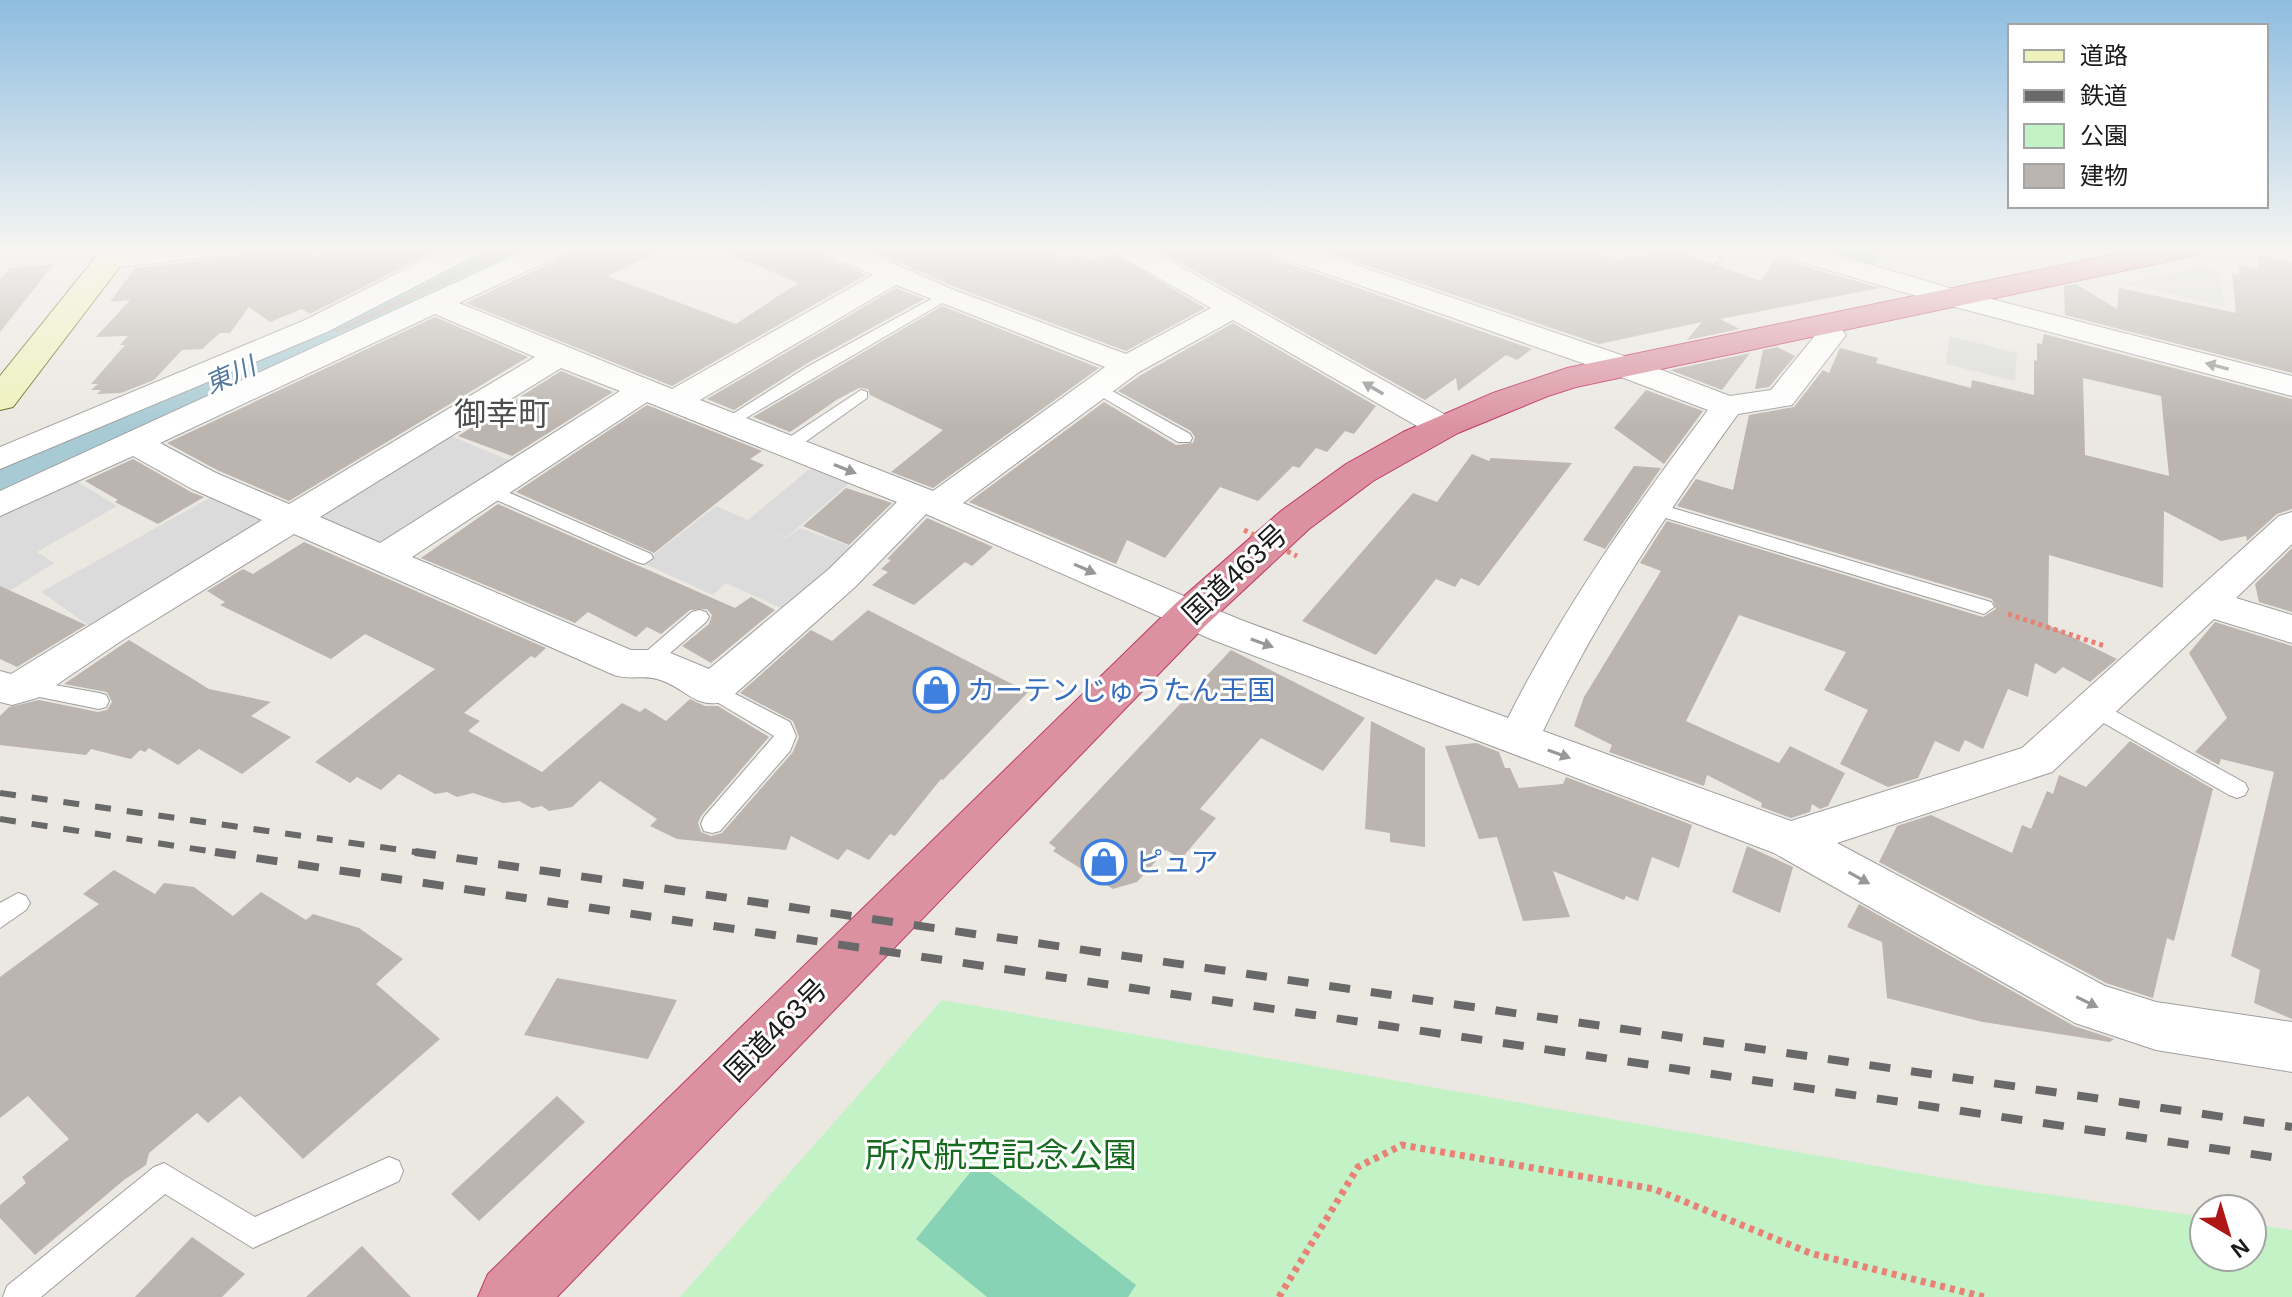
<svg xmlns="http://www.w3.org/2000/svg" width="2292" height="1297" viewBox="0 0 2292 1297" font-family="Helvetica,'Noto Sans JP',sans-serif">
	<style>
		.cemetery { fill: #a6c2aa }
		.park { fill: #c2f2c6 }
		.pitch { fill: #88d2b5 }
		.parking { fill: #dbdbdb }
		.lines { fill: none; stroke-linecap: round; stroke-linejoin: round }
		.river { fill: #a7cad4; fill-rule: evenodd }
		.building { fill: #bbb4af; fill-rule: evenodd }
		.lane-casing { stroke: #9f9f9f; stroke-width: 2 }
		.street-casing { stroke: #9f9f9f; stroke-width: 2 }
		.secondary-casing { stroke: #5b6311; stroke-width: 2 }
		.highway-casing { stroke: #c13767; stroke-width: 2 }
		.path-far2 { stroke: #e98176; stroke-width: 4; stroke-dasharray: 3 3; stroke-linecap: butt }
		.path-far1 { stroke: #e98176; stroke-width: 5; stroke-dasharray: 4 4; stroke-linecap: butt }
		.path { stroke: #e98176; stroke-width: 7; stroke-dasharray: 5 5; stroke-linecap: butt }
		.lane { fill: #fff; fill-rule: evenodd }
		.street { fill: #fff; fill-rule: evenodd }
		.secondary { fill: #eef1ba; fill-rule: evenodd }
		.highway { fill: #db919f; fill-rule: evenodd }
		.rail-far1 { stroke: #696969; stroke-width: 6; stroke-dasharray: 16 16; stroke-linecap: butt }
		.rail { stroke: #696969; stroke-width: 8; stroke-dasharray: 21 21; stroke-linecap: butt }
		.path-bridge { stroke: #e98176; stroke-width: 5; stroke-dasharray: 4 4; stroke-linecap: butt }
		.oneway { fill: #989898 }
		.labels { text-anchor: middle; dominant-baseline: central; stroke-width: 6; stroke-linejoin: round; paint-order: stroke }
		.far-water-label { font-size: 26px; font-style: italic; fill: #54799f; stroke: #fff }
		.street-label { font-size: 28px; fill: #1b1b1b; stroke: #fff }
		.shop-label { font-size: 28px; fill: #366cbe; stroke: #fff; text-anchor: start }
		.quarter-label { font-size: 32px; fill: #4e4e4e; stroke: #fff }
		.near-park-label { font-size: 34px; fill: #176b1e; stroke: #fff }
	</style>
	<rect width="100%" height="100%" fill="#ebe8e2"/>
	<path class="cemetery" d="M1805 248H1882L1872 268Z"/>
	<path class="park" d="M942 1000 1983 1185 2204 1217V1257H2252V1224L2292 1230V1297H680Z"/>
	<path class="pitch" d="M978 1163 1136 1285 1128 1297H987L916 1239Z"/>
	<g class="parking">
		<path d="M0 248H101L92 260 0 267Z"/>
		<path d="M2205 266 2218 274 2225 306 2124 283Z"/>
		<path d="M1949 336 2017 353 2015 381 1946 364Z"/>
		<path d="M444 433 518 464 381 546 306 518Z"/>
		<path d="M813 466 852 481 787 537 775 533 787 538 800 528 860 550 794 614 726 583 713 595 643 563 716 506 748 520Z"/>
		<path d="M73 479 117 506 37 552 54 563 0 597V515Z"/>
		<path d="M215 495 277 522 98 632 41 592Z"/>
	</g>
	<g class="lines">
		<path class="river" d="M464 248H525L518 258 408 315 21 491 0 497V455L372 293Z"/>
	</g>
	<g class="building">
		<path d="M260 248H305L314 256 336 248H441L310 314 302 309 270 322 249 307 230 333H220L202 349 182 350 154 380 121 393 97 394 101 390H91L98 384H91L125 345H120L128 336 96 337 130 300 110 302 135 268 215 259 230 254 233 257Z"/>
		<path d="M485 248H524L338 333 335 331 479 257Z"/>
		<path d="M570 248H667L608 276 736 324 798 283 716 248H818L824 257 866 275 672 386 466 303 564 257Z"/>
		<path d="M865 248H1042L1065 260 1077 254 1091 262 1113 253 1205 308 1126 351 955 287Z"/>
		<path d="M1153 248H1263L1269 257 1532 349 1517 360 1506 355 1458 391 1456 378 1425 400Z"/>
		<path d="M1315 248 1489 250 1583 248 1621 261 1628 253 1642 258 1652 248H1670L1760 281 1776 258 1880 288 1720 319 1740 329 1687 340 1702 322 1599 344Z"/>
		<path d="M2257 255 2292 262V373L2065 315 2064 286 2076 284 2117 309 2119 288 2236 313 2232 273 2239 275V265L2259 269Z"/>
		<path d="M54 264 0 332V280L9 268Z"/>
		<path d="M896 288 924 299 806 364 734 410 707 399Z"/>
		<path d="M942 306 1099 368 933 488 891 472 943 430 870 395 868 389 859 388 838 399 790 432 753 417Z"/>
		<path d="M435 317 528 357 289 501 217 470 167 443Z"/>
		<path d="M1233 323 1376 406 1354 434 1345 431 1327 452 1316 448 1299 468 1293 466 1258 501 1220 487 1165 558 1127 540 1116 564 969 502 1104 402 1176 445 1193 443 1195 437 1191 431 1118 391 1141 375Z"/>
		<path d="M2044 334 2292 399V509L2277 514 2247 541 2246 536 2221 541 2164 511 2163 588 2049 555 2048 625 2117 659 2090 682 2063 667 2055 674 2035 663 2028 697 2008 689 1983 749 1965 740 1959 752 1935 741 1918 778 1888 787 1840 764 1868 710 1824 690 1846 652 1739 615 1686 721 1779 763 1790 746 1845 773 1828 806 1820 809 1812 804 1810 812 1791 818 1761 807 1762 803 1707 775 1704 786 1609 752 1612 745 1574 726 1584 697 1661 571 1640 563 1667 521 1983 617 1996 609 1992 599 1677 506 1696 479 1733 490 1749 415 1794 407 1823 370 1829 373 1840 348 1878 358 1876 363 1971 388 1972 380 2034 395V360L2037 361V343L2042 344ZM2083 378 2161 396 2169 476 2085 455Z"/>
		<path d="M1777 347 1795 356 1769 387 1755 389 1763 350Z"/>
		<path d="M1750 353 1722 390 1670 370Z"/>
		<path d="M561 371 613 392 512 456 458 436Z"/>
		<path d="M1646 390 1703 411 1664 464 1614 428Z"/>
		<path d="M647 405 762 451 750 459 764 465 654 553 516 492Z"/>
		<path d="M1472 454 1489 461 1491 458 1572 463 1479 586 1461 578 1455 587 1436 579 1376 655 1302 621 1413 493 1437 502Z"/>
		<path d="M133 459 191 492 204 497 158 524 115 502 118 500 85 481Z"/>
		<path d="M1634 466 1661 468 1605 549 1583 540Z"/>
		<path d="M846 488 892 503 849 545 803 526Z"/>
		<path d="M498 504 735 608 751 597 775 610 711 663 682 646 709 624 712 615 707 609 690 610 661 634 647 627 636 637 588 612 575 623 421 558Z"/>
		<path d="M927 518 993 547 972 566 965 562 914 605 872 585 888 572 881 569 891 560 887 559Z"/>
		<path d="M304 542 546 648 535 658 531 656 464 713 480 721 468 731 542 772 622 703 640 712 645 708 666 721 690 699 705 706H718L769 737 701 816 698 823 701 832 711 836 722 833 793 752 799 737 793 721 740 693 811 630 832 641 868 610 1028 692 943 780 941 779 895 836 890 834 869 860 847 849 838 860 791 836 786 850 677 839 650 826 657 819 600 781 572 807 549 811 542 806 532 808 519 801 503 803 473 793 457 797 447 792 435 794 399 774 381 790 357 777 350 783 315 762 435 669 365 634 331 659 220 605 225 602 207 591 243 569 253 574Z"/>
		<path d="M2292 548V612L2259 602 2255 584Z"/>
		<path d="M0 586 86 625 17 667 0 659Z"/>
		<path d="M2215 622 2292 646V1019L2254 1003 2260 970 2231 956 2274 772 2221 759 2219 765 2195 752 2227 718 2189 653Z"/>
		<path d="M129 640 209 689 271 702 251 716 291 737 242 774 199 749 178 765 149 748 145 752 140 750 131 759 91 749 86 755 0 745V716L9 707 39 700 98 712 107 710 112 702 107 692 64 684Z"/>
		<path d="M1231 650 1365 718 1323 771 1261 738 1200 809 1216 818 1181 859 1166 850 1137 882 1113 889 1053 851 1056 848 1049 843Z"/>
		<path d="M1371 721 1425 748V847L1390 842V833L1365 829Z"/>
		<path d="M2130 741 2213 789 2174 941 2167 938 2153 998 2106 983 1879 862 1897 826 1931 815 2012 853 2022 825 2031 829 2047 791 2053 794 2059 775 2086 787Z"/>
		<path d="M1476 743 1499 752 1505 768H1510L1519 788 1563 784 1566 777 1692 825 1679 868 1652 857 1638 901 1626 896 1624 900 1553 871 1570 917 1523 921 1497 837 1479 839 1445 746Z"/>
		<path d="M1747 846 1793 867 1780 913 1732 892Z"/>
		<path d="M114 870 155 894 164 883 194 887 233 916 261 892 306 920 313 914 359 928 403 959 376 984 440 1039 303 1159 240 1096 208 1123 197 1113 149 1153 146 1165 124 1180 35 1255 0 1218V1205L26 1183 22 1177 69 1139 28 1096 0 1118V977L99 904 83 894Z"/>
		<path d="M1859 904 2074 1026 2114 1039 2110 1042 1983 1022 1887 998 1882 942 1847 927Z"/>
		<path d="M557 978 677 1000 648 1059 524 1035Z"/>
		<path d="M557 1096 585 1122 479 1221 451 1194Z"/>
		<path d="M192 1237 245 1274 222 1297H135Z"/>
		<path d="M362 1246 411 1297H306Z"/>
	</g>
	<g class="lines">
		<g class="lane-casing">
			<g id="lane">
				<path d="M944 292 951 296 949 299 734 425H722L720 422 807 367Z"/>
				<path d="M1096 382 1190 434 1192 438 1190 442H1178L1090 390V384Z"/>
				<path d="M861 390 867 392V398L794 450H782L780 446 782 442Z"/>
				<path d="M489 484 651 554 653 558 644 564 637 562 483 494 480 490 483 486Z"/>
				<path d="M1652 502 1991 602 1994 607 1984 614 1646 512 1643 508 1646 504Z"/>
				<path d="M699 610 706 612 709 617 706 622 655 666H641L638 661 641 656 692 612Z"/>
				<path d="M22 679 99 693 106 695 109 701 106 707 99 709 15 692 12 687 15 682Z"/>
				<path d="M712 682 790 722 796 736 790 751 720 831 712 833 704 831 701 824 704 817 774 736 705 695 702 690 705 685Z"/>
				<path d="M2095 700 2245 783 2248 789 2245 795 2237 798 2229 795 2088 714 2085 708 2088 702Z"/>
				<path d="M18 893 26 896 30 903 26 910 0 928V903Z"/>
				<path d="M389 1157 399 1161 403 1171 399 1181 253 1248 165 1194 41 1297H3L7 1286 154 1167 164 1163 255 1217Z"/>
			</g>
		</g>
		<g class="street-casing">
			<g id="street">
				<path d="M144 248H229L225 254 215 256 110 268 100 266 96 260 100 254Z"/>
				<path d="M447 248H482L478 254 327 332 0 469V447L305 320Z"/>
				<path d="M531 248H567L563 254 459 303 672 389 873 275 825 254 821 248H858L954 290 1126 354 1211 308 1117 254 1113 248H1147L1453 419 1458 426 1453 433 1441 436 1429 433 1233 320 1139 372 963 503 1241 620 1508 718C1563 608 1634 508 1708 410L1608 372 1270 254 1266 248H1306L1630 358 1730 396 1771 390 1814 337 1801 325 1805 319C1822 315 1836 321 1846 335L1792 405 1738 414C1665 515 1597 618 1543 731L1791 821 2022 748 2279 516 2292 512V544L2236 598 2292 615V643L2214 619 2052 772 1837 843 2105 986 2156 1002 2292 1022V1072L2156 1050 2075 1023 1774 853 1213 640 926 514 855 587 727 701C694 711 685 686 657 679 642 675 629 680 614 675L294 534 121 641 37 698 12 705 0 702V671L11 674 262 520 192 489 133 456 0 516V491ZM896 285 1105 367 933 491 700 400ZM435 314 535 357 289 504 216 473 160 443ZM561 368 620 391 380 543 320 517ZM647 402 897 502 829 569 709 669 663 650H631L412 557Z"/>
				<path d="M1771 248H1814L1960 291 2292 376V396L1940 303 1775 254Z"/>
			</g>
		</g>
		<g class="secondary-casing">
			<path id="secondary" d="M103 248H134L13 407 0 410V376Z"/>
		</g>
		<g class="highway-casing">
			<path id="highway" d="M2145 248H2203L2199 254 2188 257 1576 387 1548 396 1458 433 1373 481 1309 529 1205 626 557 1297H478L488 1274 1175 604 1281 511 1346 464 1403 432 1493 393 1567 368Z"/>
		</g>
		<path class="path-far2" d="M1712 269 1729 248"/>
		<path class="path-far1" d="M2008 614 2105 646"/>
		<path class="path" d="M1279 1297 1358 1167 1402 1145 1654 1189 1810 1253 1984 1297"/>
		<use href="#lane" class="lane"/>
		<use href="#street" class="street"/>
		<use href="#secondary" class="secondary"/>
		<use href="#highway" class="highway"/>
		<g class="rail-far1">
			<path d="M0 793 429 854"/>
			<path d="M0 819 228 854"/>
		</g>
		<g class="rail">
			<path d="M215 852 2292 1160"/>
			<path d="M415 852 2292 1127"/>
		</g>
		<path class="path-bridge" d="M1244 530 1297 556"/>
	</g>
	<defs><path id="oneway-solid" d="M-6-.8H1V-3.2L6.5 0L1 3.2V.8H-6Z" transform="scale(2)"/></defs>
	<g class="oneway">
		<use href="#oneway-solid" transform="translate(2217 366) rotate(-165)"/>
		<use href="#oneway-solid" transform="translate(1373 388) rotate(-150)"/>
		<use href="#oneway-solid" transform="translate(845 469) rotate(22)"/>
		<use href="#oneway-solid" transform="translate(1085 569) rotate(24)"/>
		<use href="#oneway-solid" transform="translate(1262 643) rotate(20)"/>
		<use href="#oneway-solid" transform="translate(1559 754) rotate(20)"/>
		<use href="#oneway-solid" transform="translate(1859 878) rotate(29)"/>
		<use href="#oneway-solid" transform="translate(2087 1002) rotate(26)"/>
	</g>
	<linearGradient id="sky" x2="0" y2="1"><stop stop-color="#8ebde0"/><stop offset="0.58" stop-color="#f6f5f2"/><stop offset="1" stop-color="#f6f5f2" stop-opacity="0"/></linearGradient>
	<rect width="2292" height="429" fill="url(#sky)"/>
	<defs>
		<g id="shop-ring" transform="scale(2.3)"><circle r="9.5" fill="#fff" stroke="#3f7fe0" stroke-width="1.5"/><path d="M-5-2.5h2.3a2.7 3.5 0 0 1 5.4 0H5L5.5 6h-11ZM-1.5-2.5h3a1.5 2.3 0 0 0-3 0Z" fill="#3f7fe0"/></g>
	</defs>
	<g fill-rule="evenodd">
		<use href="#shop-ring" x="936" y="690"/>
		<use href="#shop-ring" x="1104" y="862"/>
	</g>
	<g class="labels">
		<g class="far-water-label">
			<text transform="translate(230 375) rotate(-24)">東川</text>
		</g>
		<g class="street-label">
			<text transform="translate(1235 574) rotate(-43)">国道463号</text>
			<text transform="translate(776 1030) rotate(-45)">国道463号</text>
		</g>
		<g class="shop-label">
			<text x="967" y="690">カーテンじゅうたん王国</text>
			<text x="1135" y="862">ピュア</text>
		</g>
		<g class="quarter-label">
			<text x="502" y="414">御幸町</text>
		</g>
		<g class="near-park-label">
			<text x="1001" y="1155">所沢航空記念公園</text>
		</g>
	</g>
	<rect x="2008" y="24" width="260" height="184" fill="#ffffff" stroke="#a4a4a4" stroke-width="2"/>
	<rect x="2024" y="50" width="40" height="12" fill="#eef1ba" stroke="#a4a4a4" stroke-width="2"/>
	<text x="2080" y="64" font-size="24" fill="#1b1b1b">道路</text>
	<rect x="2024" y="90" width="40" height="12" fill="#696969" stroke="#a4a4a4" stroke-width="2"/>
	<text x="2080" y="104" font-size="24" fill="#1b1b1b">鉄道</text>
	<rect x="2024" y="124" width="40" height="24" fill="#c2f2c6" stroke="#a4a4a4" stroke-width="2"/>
	<text x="2080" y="144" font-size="24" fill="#1b1b1b">公園</text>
	<rect x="2024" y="164" width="40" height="24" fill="#bbb4af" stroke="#a4a4a4" stroke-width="2"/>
	<text x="2080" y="184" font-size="24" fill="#1b1b1b">建物</text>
	<g transform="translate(2228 1233) rotate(142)"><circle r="38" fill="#ffffff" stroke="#a4a4a4" stroke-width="2"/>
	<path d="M0-6L14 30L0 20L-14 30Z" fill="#af1717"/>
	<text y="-12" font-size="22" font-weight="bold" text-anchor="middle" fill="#1b1b1b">N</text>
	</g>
</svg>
